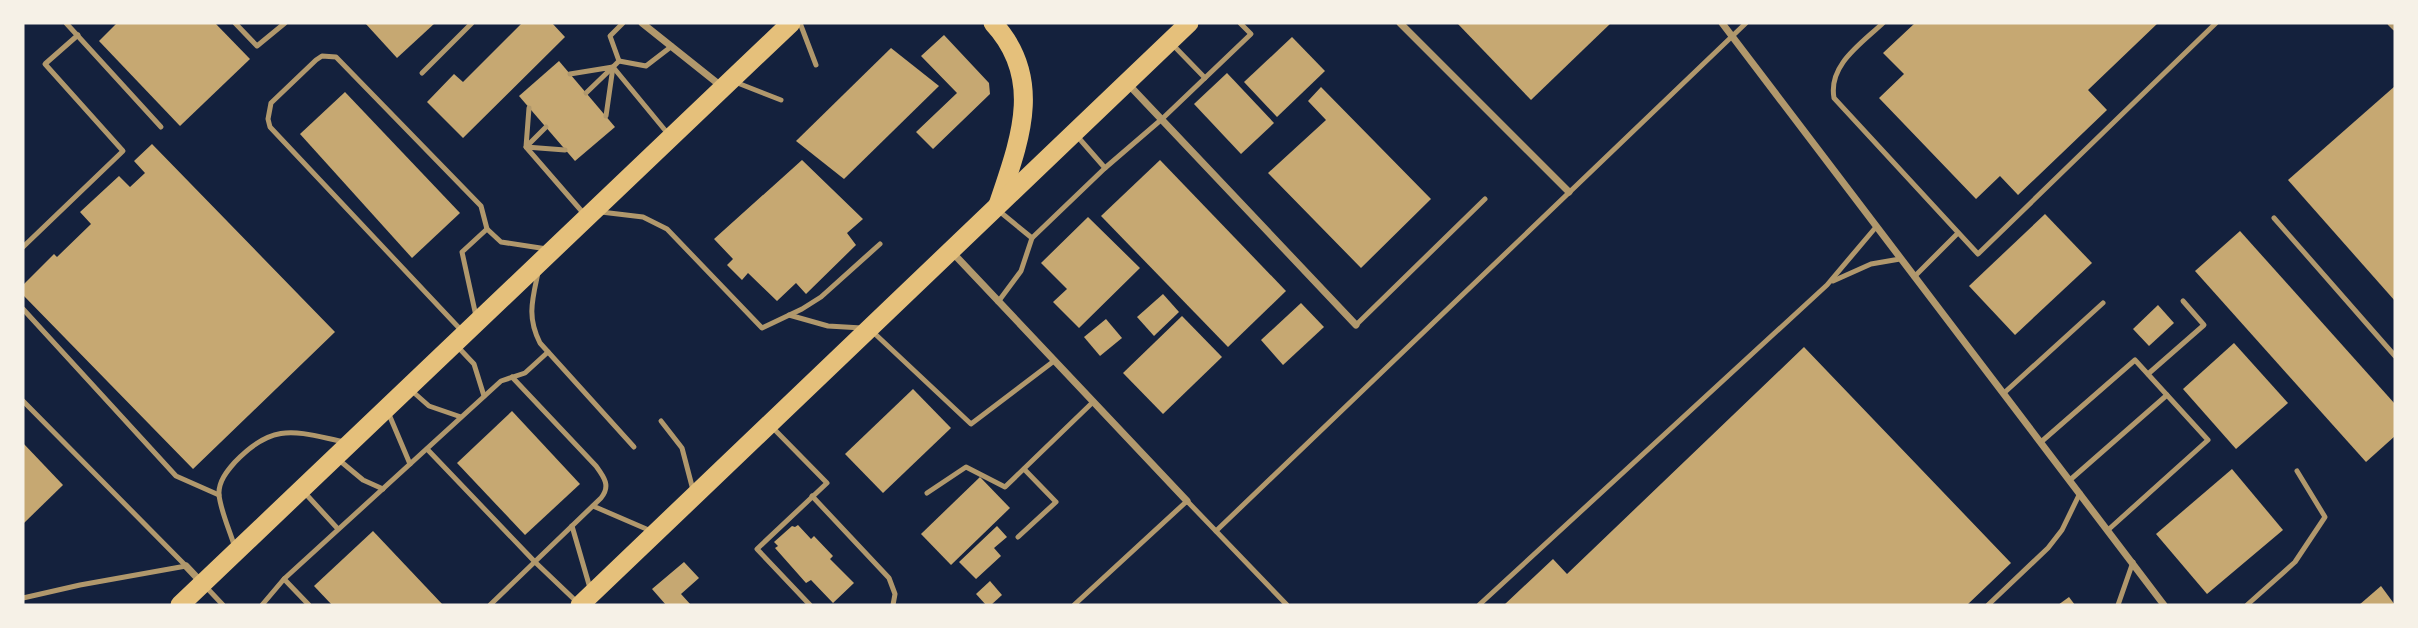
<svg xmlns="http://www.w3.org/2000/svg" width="2418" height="628" viewBox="0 0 2418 628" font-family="'Space Grotesk',sans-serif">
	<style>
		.building { fill: #c6a872 }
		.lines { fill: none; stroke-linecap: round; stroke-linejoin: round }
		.service { stroke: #b1986c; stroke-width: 5 }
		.minor { stroke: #b1986c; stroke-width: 7 }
		.trunk { stroke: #e5c07b; stroke-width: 19 }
	</style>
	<rect width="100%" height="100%" fill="#14213d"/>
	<g class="building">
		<path d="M117 23H215L250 59 180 126 99 41Z"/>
		<path d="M365 23H435L397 58Z"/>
		<path d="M522 23H552L565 37 463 138 427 102 454 74 463 82Z"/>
		<path d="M1457 23H1611L1531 100Z"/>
		<path d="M1915 23H2158L2088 90 2107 110 2018 195 2000 176 1976 199 1879 98 1904 74 1883 53Z"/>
		<path d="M944 35 989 83 990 94 933 149 916 132 957 93 921 56Z"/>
		<path d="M1292 37 1325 71 1277 117 1244 82Z"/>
		<path d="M891 48 939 86 844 179 796 141Z"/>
		<path d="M559 61 615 127 575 161 519 96Z"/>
		<path d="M1227 73 1274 123 1241 154 1194 104Z"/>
		<path d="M2395 86V301L2288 180Z"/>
		<path d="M1321 87 1431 199 1361 268 1268 173 1326 120 1308 101Z"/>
		<path d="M345 92 460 213 412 258 300 134Z"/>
		<path d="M152 144 335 332 193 469 23 295V285L54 254 57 257 91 224 80 212 119 176 130 187 145 173 134 161Z"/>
		<path d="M802 160 863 219 847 233 856 245 806 294 796 283 777 301 748 273 742 280 727 265 733 259 714 239Z"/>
		<path d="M1160 160 1286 291 1228 347 1101 216Z"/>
		<path d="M2045 214 2092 263 2015 335 1969 286Z"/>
		<path d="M1088 217 1140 268 1079 328 1053 302 1067 289 1041 263Z"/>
		<path d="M2240 231 2395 404V436L2366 462 2195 271Z"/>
		<path d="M1163 294 1179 312 1154 336 1137 317Z"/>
		<path d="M1301 303 1324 327 1283 365 1261 340Z"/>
		<path d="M2158 305 2174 323 2149 346 2133 329Z"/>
		<path d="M1182 316 1222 357 1163 414 1123 373Z"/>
		<path d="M1106 319 1122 338 1100 356 1084 337Z"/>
		<path d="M2234 343 2288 403 2236 449 2183 389Z"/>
		<path d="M1804 347 2011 563 1967 605H1504L1553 559 1567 574Z"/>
		<path d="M913 389 951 428 883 493 845 454Z"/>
		<path d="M512 411 580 484 525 535 457 463Z"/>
		<path d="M23 443 63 485 23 524Z"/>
		<path d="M2232 469 2283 530 2207 594 2156 534Z"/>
		<path d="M980 477 1010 508 951 565 921 534Z"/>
		<path d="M798 525 811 539 814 536 833 556 830 559 854 583 833 603 811 580 806 583 775 548 778 546 774 542 792 526 795 527Z"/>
		<path d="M997 526 1007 537 994 548 1001 556 976 579 959 562Z"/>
		<path d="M373 531 443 605H332L314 586Z"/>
		<path d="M684 562 699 578 681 594 691 605H666L652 589Z"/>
		<path d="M990 581 1002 595 991 605H986L976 594Z"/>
		<path d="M2381 586 2395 605H2359Z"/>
		<path d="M2069 597 2075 605H2058Z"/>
	</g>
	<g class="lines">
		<g class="service">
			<path d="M66 23 161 127"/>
			<path d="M235 23 257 46 285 23"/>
			<path d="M800 23 816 65"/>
			<path d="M1883 23C1861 44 1828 65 1834 98L1978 254 2216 23"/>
			<path d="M1173 45 1205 78"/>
			<path d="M619 61 646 66 672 46"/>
			<path d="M613 67 669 135"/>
			<path d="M422 73 472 23"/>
			<path d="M570 74 613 67 586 93"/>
			<path d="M735 82 781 100"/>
			<path d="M529 108 526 147 585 215"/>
			<path d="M606 116 613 67 619 61 610 36 623 23"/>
			<path d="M546 127 526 147 565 150"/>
			<path d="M1105 168 1162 119 1251 34 1240 23"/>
			<path d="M999 211 1032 238 1105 168 1077 136"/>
			<path d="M601 212 643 217 667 229 762 328 802 309 821 297 880 244"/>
			<path d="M2274 218 2395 356"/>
			<path d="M23 247 123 151 45 64 78 35"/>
			<path d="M538 273C532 301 527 317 540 343L634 447"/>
			<path d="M1914 277 1958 233"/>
			<path d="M1833 281 1871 264 1900 259"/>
			<path d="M998 302 1021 271 1032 238"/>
			<path d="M23 309 176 476 219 495"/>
			<path d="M789 315 828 326 862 328"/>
			<path d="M476 316 462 252 487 229"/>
			<path d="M1356 325 1485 199"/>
			<path d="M461 330 270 127 268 119 271 103 316 60 322 56 336 57 481 206 487 229 501 242 547 249"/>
			<path d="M873 332 971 424 1054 361"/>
			<path d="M457 346 474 364 484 396"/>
			<path d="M2148 374 2204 325 2183 301"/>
			<path d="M412 391 429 406 461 417"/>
			<path d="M2004 393 2103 303"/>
			<path d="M23 401 186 566"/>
			<path d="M388 412 410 464"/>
			<path d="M661 421 682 448 693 490"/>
			<path d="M772 427 827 483 757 549 810 605"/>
			<path d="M2041 442 2135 360 2208 440 2108 530"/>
			<path d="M427 449 535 562 578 603"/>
			<path d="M339 460 363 480 383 489"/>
			<path d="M2070 480 2167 395"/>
			<path d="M304 492 338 529"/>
			<path d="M927 493 966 467 1005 487 1093 402"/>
			<path d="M812 496 889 578 895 594 893 605"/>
			<path d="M593 506 651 531"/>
			<path d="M572 526 590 588"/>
			<path d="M1216 531 1746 23"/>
			<path d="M1018 537 1056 502 1024 469"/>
			<path d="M235 548C230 531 221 512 219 495 218 482 227 471 235 462 274 421 296 432 345 442"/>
			<path d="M284 579 309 605"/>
			<path d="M206 587 223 605"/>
			<path d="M23 598 80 585 186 566"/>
			<path d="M262 605 284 579 501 381 525 373 548 352"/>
			<path d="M490 605 601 498C611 486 604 477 596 466L512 377"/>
			<path d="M1074 605 1187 501 1287 605"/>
			<path d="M1479 605 1827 285 1876 227"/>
			<path d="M1988 605 2048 548 2062 530 2080 493"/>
			<path d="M2118 605 2133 562"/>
			<path d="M2247 605 2295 562 2325 517 2297 471"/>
		</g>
		<g class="minor">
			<path d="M642 23 721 86"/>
			<path d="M1400 23 1569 192"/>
			<path d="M1722 23 2164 605"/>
			<path d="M2391 23 2395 27"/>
			<path d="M1128 84 1356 325"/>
			<path d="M952 252 1187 501"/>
			<path d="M186 566 202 583"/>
		</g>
		<g class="trunk">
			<path d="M993 23C1045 79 1019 142 998 205"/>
			<path d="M180 605 791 23"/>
			<path d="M580 605 1189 23"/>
		</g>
	</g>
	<rect width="2418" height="628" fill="none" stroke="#f6f1e7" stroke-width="49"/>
</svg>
